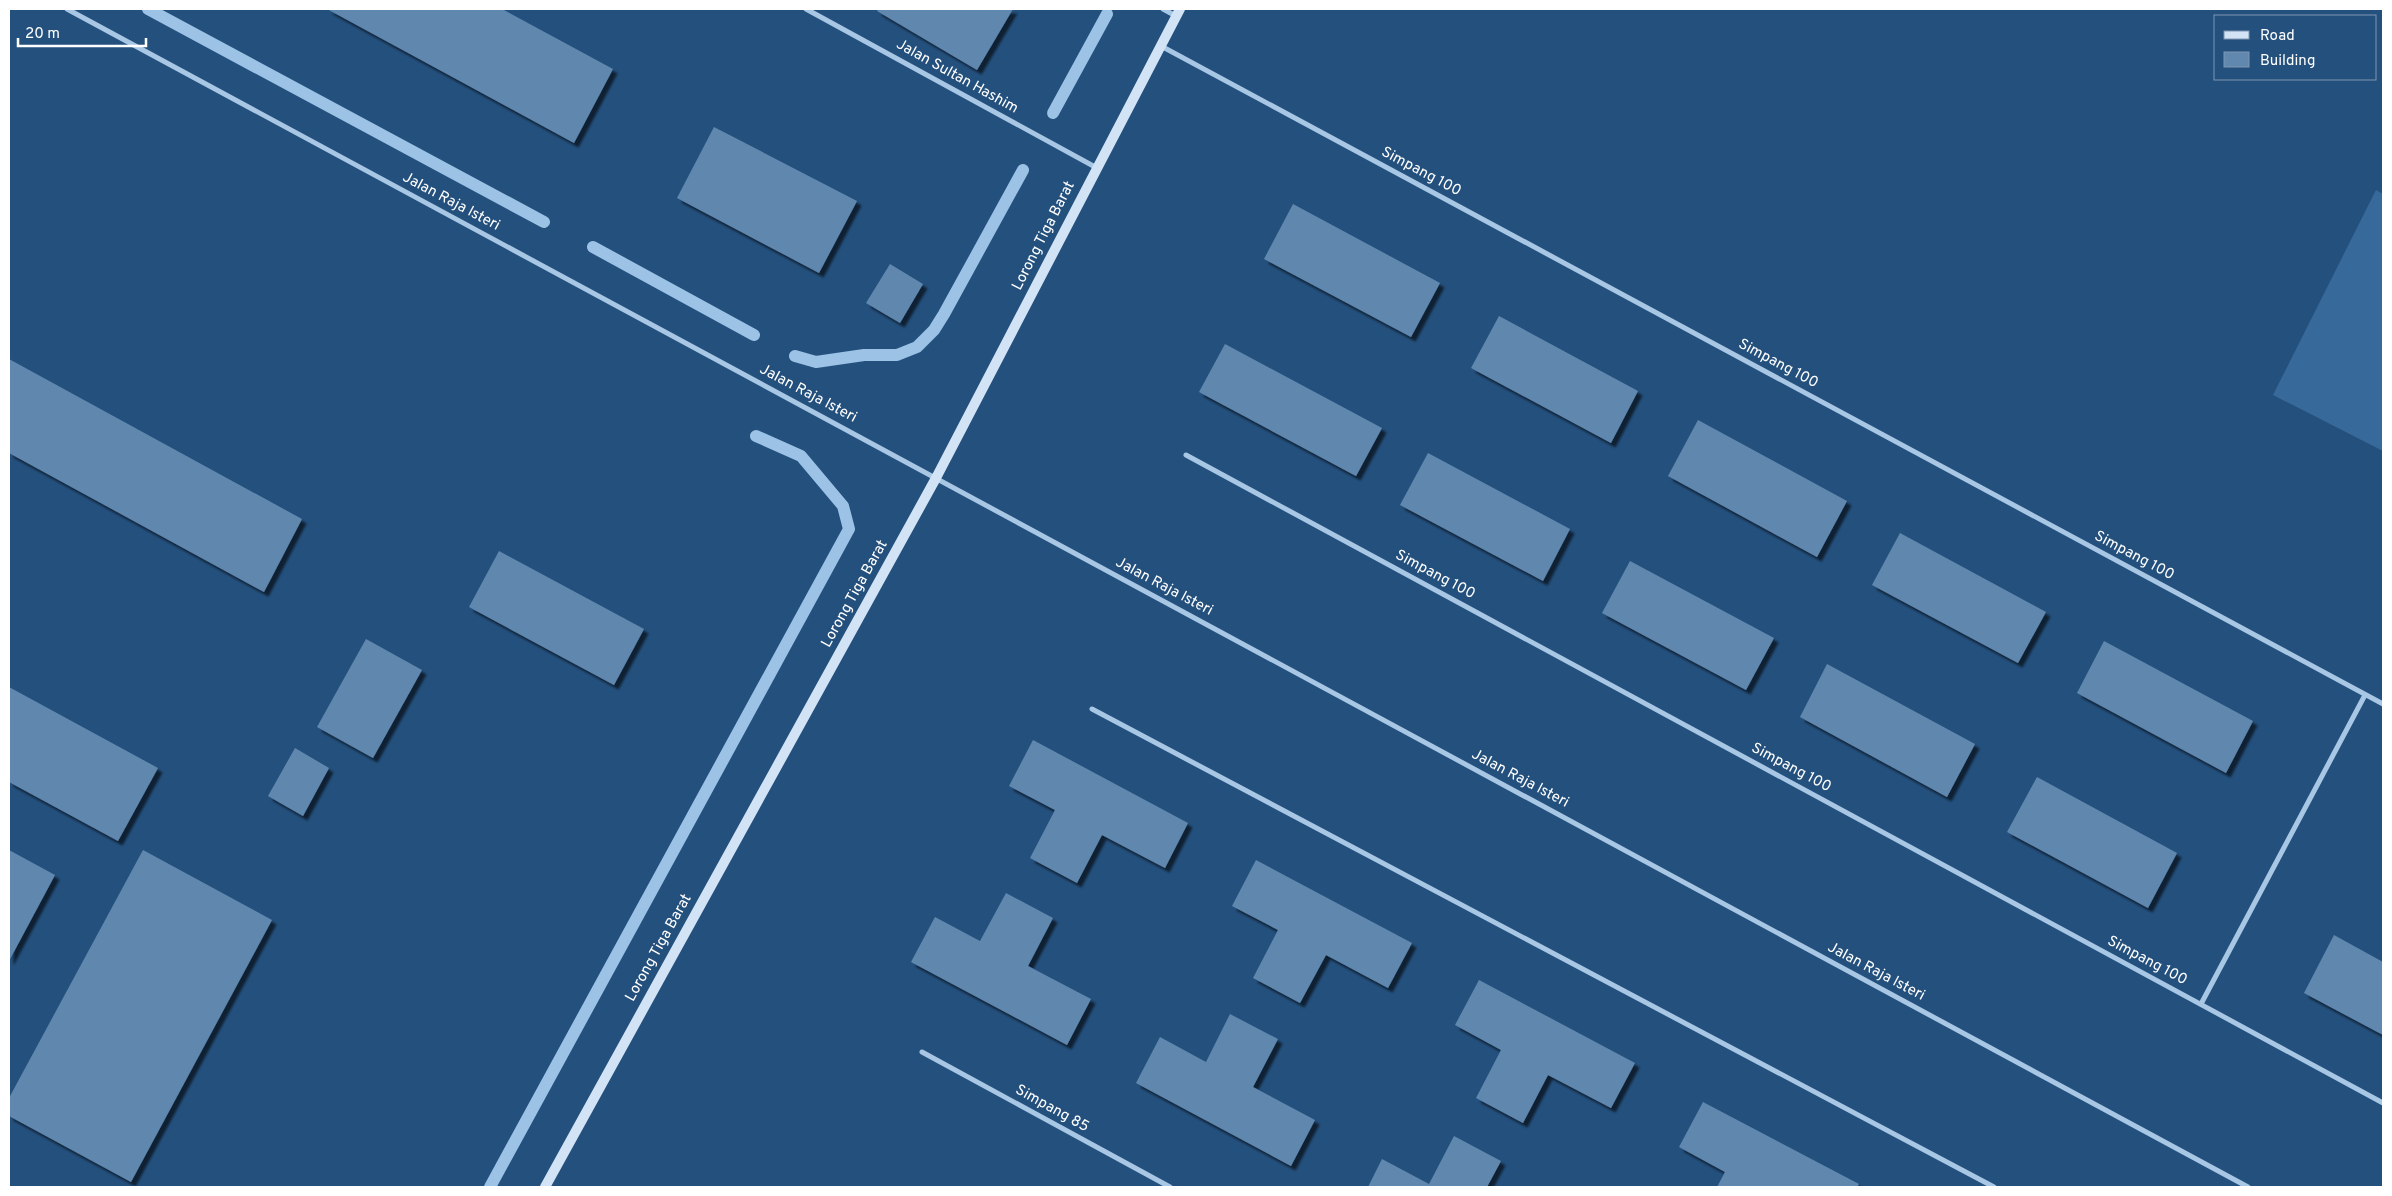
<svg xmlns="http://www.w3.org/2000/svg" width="2392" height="1196" viewBox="0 0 2392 1196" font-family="Overpass,sans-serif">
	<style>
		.garden { fill: #376a9a }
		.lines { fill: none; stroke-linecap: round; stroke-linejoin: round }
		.stream { stroke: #9cc3e6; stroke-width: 12 }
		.building { fill: #6188af; filter: url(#shadow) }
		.minor { stroke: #a8c7e5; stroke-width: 5 }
		.secondary { stroke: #d1e3f5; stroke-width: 10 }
		.labels { text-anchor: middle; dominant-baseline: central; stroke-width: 5; stroke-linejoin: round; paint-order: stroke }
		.street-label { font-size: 15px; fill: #fff; stroke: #24507d }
	</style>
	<defs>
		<filter id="shadow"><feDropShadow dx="4.5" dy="4.5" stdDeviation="1" flood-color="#0009"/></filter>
	</defs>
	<rect width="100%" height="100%" fill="#24507d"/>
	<path class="garden" d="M2376 190 2383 194V451L2273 395Z"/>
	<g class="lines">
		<g class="stream">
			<path d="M148 9 544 222"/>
			<path d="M1053 113 1107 14"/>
			<path d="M593 247 754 335"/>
			<path d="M795 356 816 362 864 355H897L917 347 934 330 944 314 1023 170"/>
			<path d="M490 1187 849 529 843 506 801 456 756 436"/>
		</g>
	</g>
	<g class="building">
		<path d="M327 9H502L613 69 574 143Z"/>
		<path d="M878 9H1013L977 70 877 11Z"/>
		<path d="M714 127 857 201 819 273 677 198Z"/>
		<path d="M1293 204 1440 283 1411 337 1264 259Z"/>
		<path d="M890 264 923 284 900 323 866 303Z"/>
		<path d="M1499 316 1638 391 1611 443 1471 368Z"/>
		<path d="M1225 344 1382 428 1356 476 1199 392Z"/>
		<path d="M9 359 302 519 264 592 9 453Z"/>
		<path d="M1698 420 1847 501 1817 557 1668 476Z"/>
		<path d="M1428 453 1570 529 1543 581 1400 505Z"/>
		<path d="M1900 533 2046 612 2018 663 1872 585Z"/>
		<path d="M499 551 644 629 614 685 469 607Z"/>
		<path d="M1630 561 1774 638 1746 690 1602 613Z"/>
		<path d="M366 639 422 670 373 758 317 727Z"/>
		<path d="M2104 641 2253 721 2226 773 2077 693Z"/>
		<path d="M1827 664 1975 744 1947 797 1800 717Z"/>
		<path d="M9 687 158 768 118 841 9 782Z"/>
		<path d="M1033 740 1188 823 1165 868 1102 835 1077 883 1030 858 1055 810 1009 786Z"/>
		<path d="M295 748 329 768 303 816 268 796Z"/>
		<path d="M2037 777 2177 853 2148 908 2007 832Z"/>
		<path d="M9 850 55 875 9 961Z"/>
		<path d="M143 850 272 920 131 1182 9 1116V1098Z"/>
		<path d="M1256 860 1412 943 1388 988 1326 955 1300 1003 1253 978 1278 930 1232 906Z"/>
		<path d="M1006 893 1053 918 1028 966 1091 999 1067 1045 911 962 935 917 980 941Z"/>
		<path d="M2334 935 2383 962V1035L2304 993Z"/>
		<path d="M1479 980 1635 1063 1611 1108 1548 1075 1523 1123 1476 1098 1501 1050 1455 1025Z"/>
		<path d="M1230 1014 1278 1039 1253 1087 1315 1120 1291 1166 1136 1083 1160 1037 1206 1062Z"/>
		<path d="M1703 1102 1859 1184 1857 1187H1717L1725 1172 1679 1147Z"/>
		<path d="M1454 1136 1501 1161 1487 1187H1368L1382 1159 1429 1184Z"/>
	</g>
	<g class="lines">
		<g class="minor">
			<path d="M67 9 2248 1187"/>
			<path d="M806 9 1097 168"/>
			<path d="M1163 9 1176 16"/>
			<path d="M1161 46 2383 704"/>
			<path d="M1186 455 2383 1103"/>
			<path d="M1092 709 1994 1187"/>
			<path d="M2201 1004 2365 695"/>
			<path d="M922 1052 1170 1187"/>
		</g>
		<path class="secondary" d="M545 1187 936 478 1180 9"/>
	</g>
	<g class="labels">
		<g class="street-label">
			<text transform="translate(957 77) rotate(29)">Jalan Sultan Hashim</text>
			<text transform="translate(1421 172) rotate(28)">Simpang 100</text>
			<text transform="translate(451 202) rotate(28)">Jalan Raja Isteri</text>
			<text transform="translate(1044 236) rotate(-63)">Lorong Tiga Barat</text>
			<text transform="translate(1778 364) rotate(28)">Simpang 100</text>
			<text transform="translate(808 394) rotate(28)">Jalan Raja Isteri</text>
			<text transform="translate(2134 556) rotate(28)">Simpang 100</text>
			<text transform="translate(1435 575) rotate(28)">Simpang 100</text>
			<text transform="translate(1164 587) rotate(28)">Jalan Raja Isteri</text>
			<text transform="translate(855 594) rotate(-61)">Lorong Tiga Barat</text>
			<text transform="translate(1791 768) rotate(28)">Simpang 100</text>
			<text transform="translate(1520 779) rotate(28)">Jalan Raja Isteri</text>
			<text transform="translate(659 948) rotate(-61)">Lorong Tiga Barat</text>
			<text transform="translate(2147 961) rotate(28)">Simpang 100</text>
			<text transform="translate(1876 972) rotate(28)">Jalan Raja Isteri</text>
			<text transform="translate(1052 1109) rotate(29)">Simpang 85</text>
		</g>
	</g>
	<rect width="2392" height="1196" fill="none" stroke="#ffffff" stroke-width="20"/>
	<rect x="2214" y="15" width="162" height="65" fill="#24507d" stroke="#7c96b1"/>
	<rect x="2224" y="31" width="25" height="8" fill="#d1e3f5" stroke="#7c96b1"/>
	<text x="2260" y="40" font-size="15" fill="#ffffff">Road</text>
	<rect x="2224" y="52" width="25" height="15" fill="#6188af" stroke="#7c96b1"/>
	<text x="2260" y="65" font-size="15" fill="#ffffff">Building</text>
	<path d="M18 38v8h128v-8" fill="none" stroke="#ffffff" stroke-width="2.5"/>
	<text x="25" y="38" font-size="15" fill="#ffffff" stroke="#24507d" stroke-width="4" paint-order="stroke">20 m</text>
</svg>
